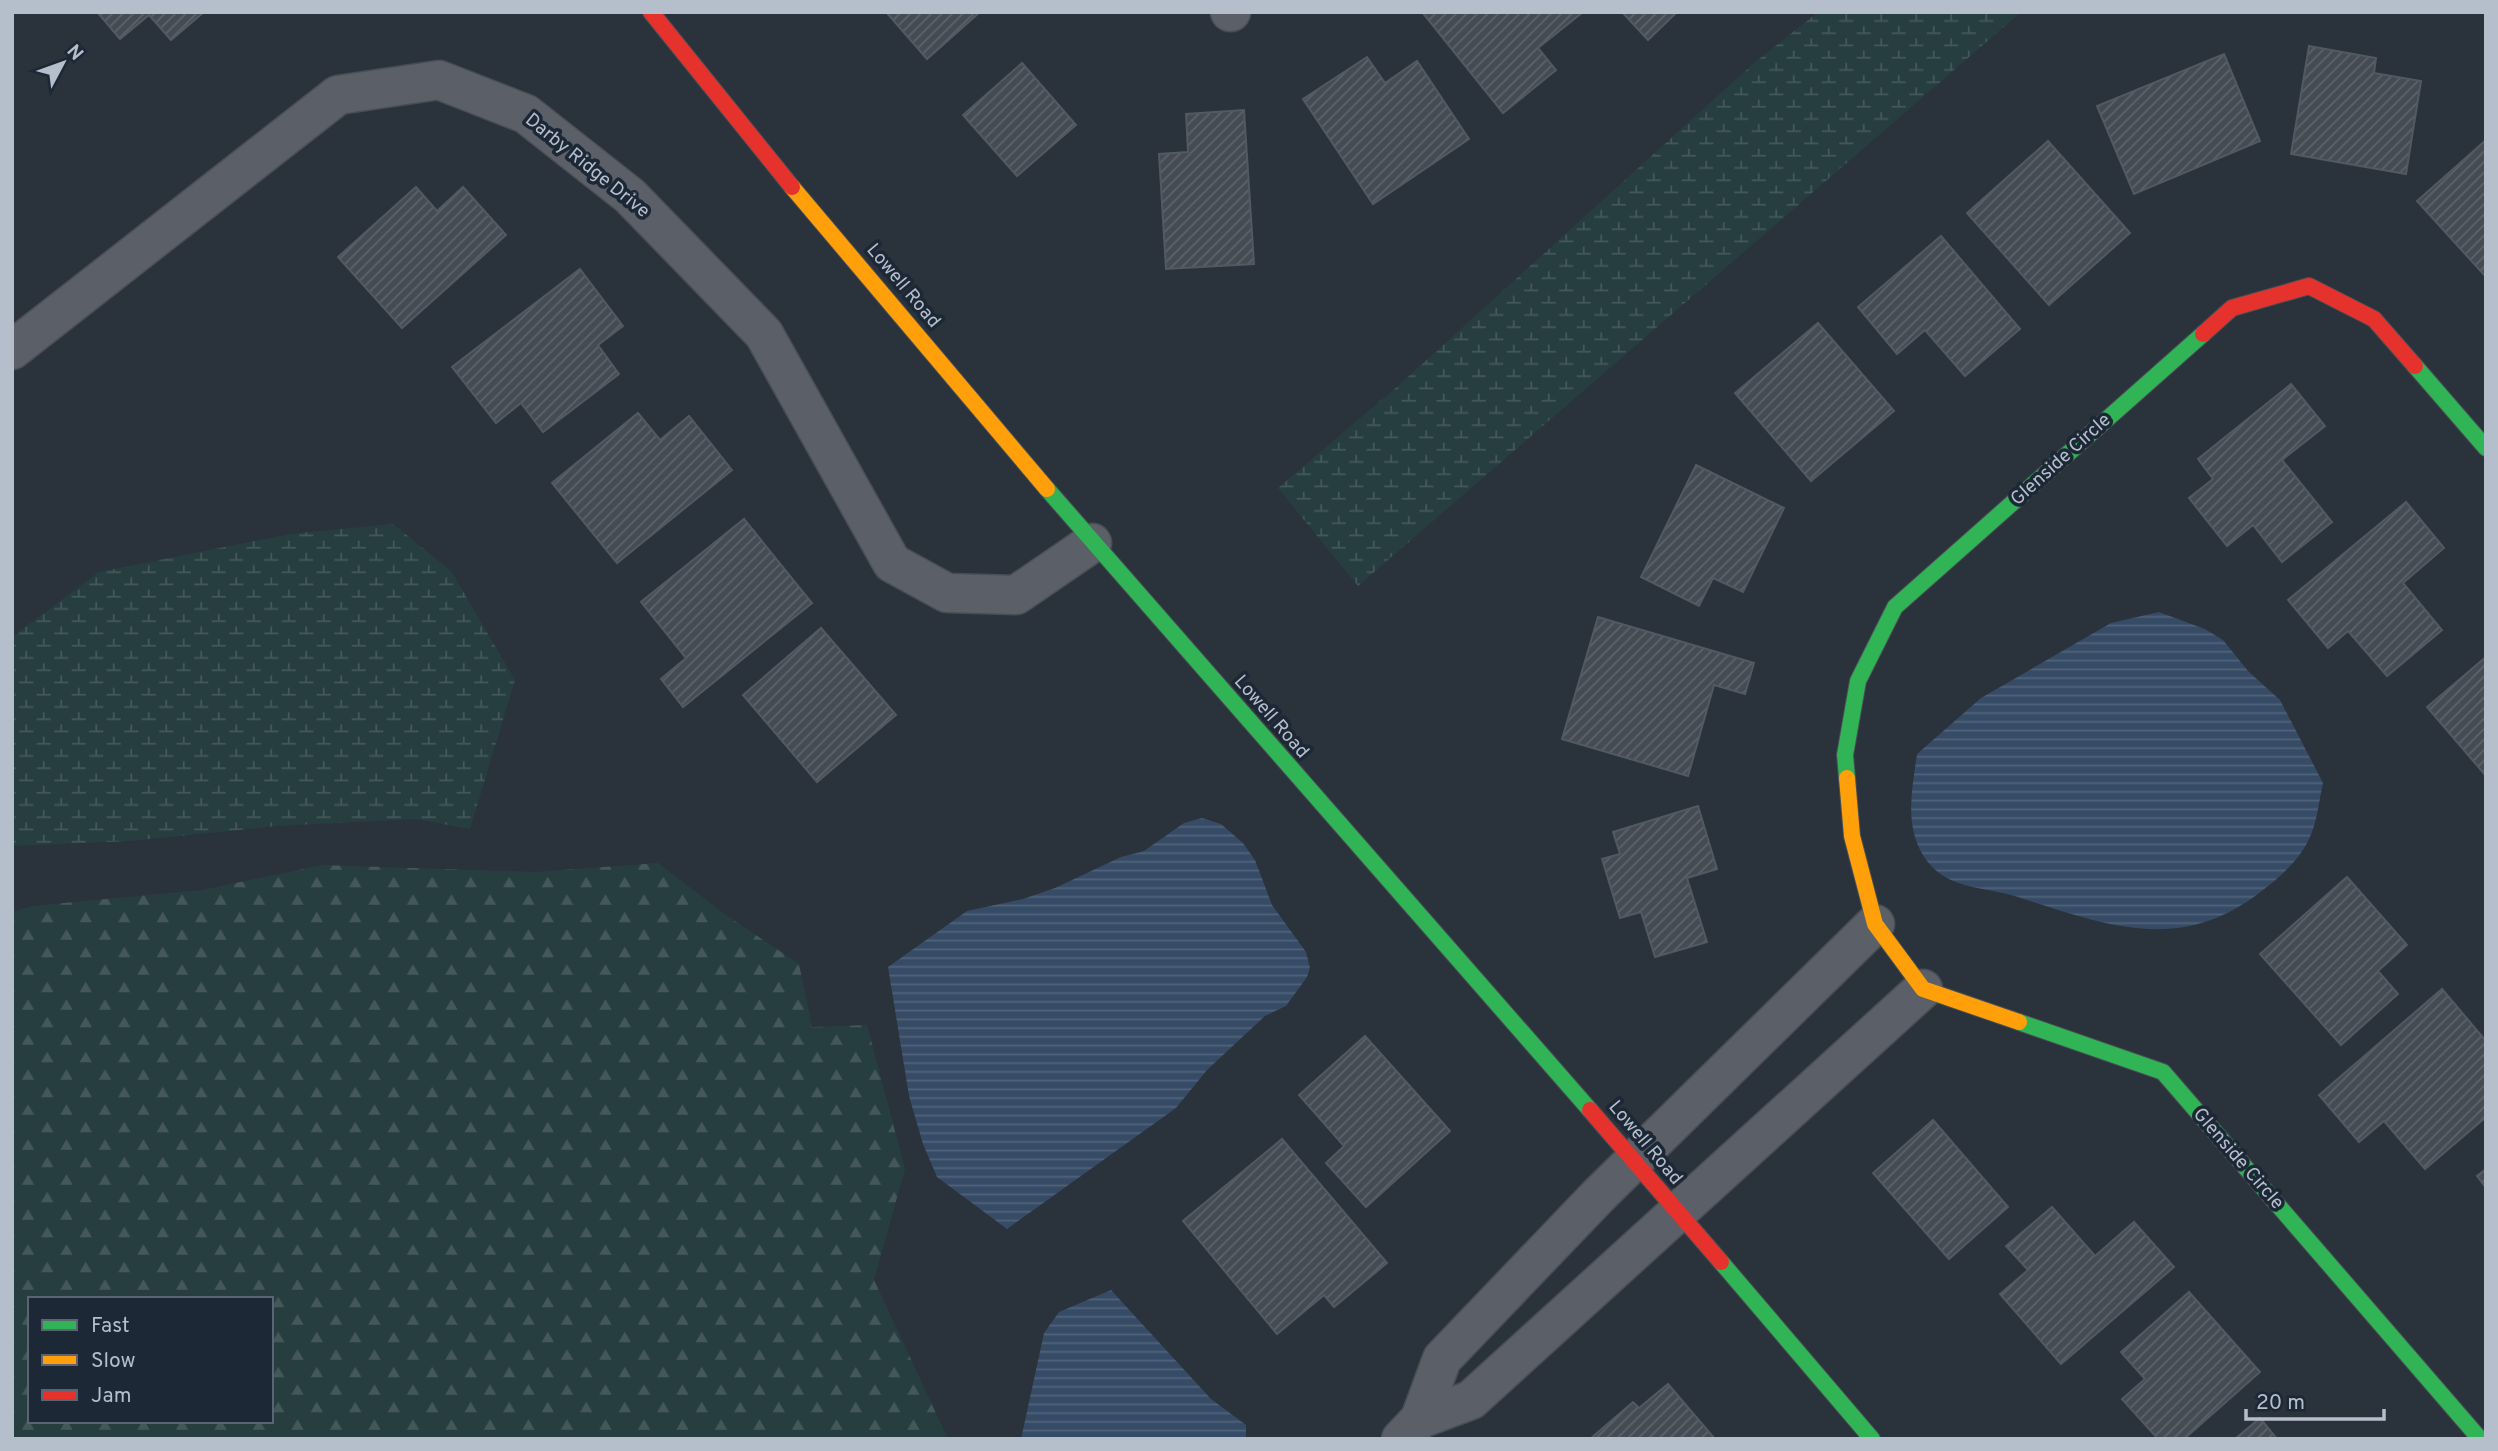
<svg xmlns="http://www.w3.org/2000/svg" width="2498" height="1451" viewBox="0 0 2498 1451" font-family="Overpass,sans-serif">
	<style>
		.forest { fill: url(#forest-firs); fill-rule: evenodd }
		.wetland { fill: url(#wetland-marsh) }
		.water { fill: url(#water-rules) }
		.building { fill: url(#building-hatch); stroke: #525962; stroke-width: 2 }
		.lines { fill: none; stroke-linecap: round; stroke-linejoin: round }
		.street-casing { stroke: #494e55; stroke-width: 41 }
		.fast-casing { stroke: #494e55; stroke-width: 18 }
		.slow-casing { stroke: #494e55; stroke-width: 18 }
		.jam-casing { stroke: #494e55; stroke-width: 18 }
		.street { stroke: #5b6068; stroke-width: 38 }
		.fast { stroke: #30b455; stroke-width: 16 }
		.slow { stroke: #ff9f0a; stroke-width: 16 }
		.jam { stroke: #e5322d; stroke-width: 16 }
		.labels { text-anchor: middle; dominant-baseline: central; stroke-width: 7; stroke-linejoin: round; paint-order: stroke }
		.street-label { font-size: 19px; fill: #b5becb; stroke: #1d2836 }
	</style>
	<defs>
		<pattern id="forest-firs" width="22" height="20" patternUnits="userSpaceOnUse" patternTransform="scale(1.75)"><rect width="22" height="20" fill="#273e41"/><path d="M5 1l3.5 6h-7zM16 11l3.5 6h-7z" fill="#44585b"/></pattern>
		<pattern id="wetland-marsh" width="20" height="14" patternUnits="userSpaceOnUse" patternTransform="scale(1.75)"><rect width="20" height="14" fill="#273e41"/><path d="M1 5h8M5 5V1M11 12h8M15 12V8" fill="none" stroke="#44585b"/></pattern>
		<pattern id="water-rules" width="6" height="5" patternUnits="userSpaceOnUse" patternTransform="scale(1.75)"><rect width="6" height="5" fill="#364b65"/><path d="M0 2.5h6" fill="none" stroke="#51637a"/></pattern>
		<pattern id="building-hatch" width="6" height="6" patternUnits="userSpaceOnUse" patternTransform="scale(1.75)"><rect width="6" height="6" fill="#444b53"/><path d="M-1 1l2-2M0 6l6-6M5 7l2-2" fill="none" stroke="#5d636a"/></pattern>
	</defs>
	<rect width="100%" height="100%" fill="#2a323b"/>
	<path class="forest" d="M658 863 726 915 799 964 812 1027 867 1025 905 1169 874 1280 948 1439H12V912L32 906 202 890 322 865 535 872ZM30 1299H271V1421H30Z"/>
	<g class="wetland">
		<path d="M1818 12H2021L1358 586 1278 488 1399 385 1754 63Z"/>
		<path d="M393 524 451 571 515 680 470 829 415 819 277 826 130 841 12 846V637L99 572 290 534Z"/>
	</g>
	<g class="water">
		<path d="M2159 612 2205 629 2223 640 2248 671 2280 700 2323 783C2319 800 2317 823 2309 839 2300 859 2280 877 2263 890 2182 955 2107 926 2018 897 1987 887 1949 890 1927 861 1903 829 1912 790 1917 754L1981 698 2111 623Z"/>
		<path d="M1202 818 1221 824 1243 843 1255 860 1272 905 1306 952 1310 968 1307 977 1286 1006 1265 1016 1207 1070 1176 1108 1007 1229 937 1177 923 1144 909 1096 888 967 967 911 1023 899 1055 888 1121 857 1144 851 1184 823Z"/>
		<path d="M1111 1290 1211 1399 1246 1425V1439H1021L1044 1333 1059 1312Z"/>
	</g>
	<g class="building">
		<path d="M204 12 171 40 149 15 120 39 98 13Z"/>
		<path d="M886 12H980L927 59Z"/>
		<path d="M1422 12H1583L1538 48 1556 70 1503 113Z"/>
		<path d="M1622 12H1677L1648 40Z"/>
		<path d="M2309 46 2376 58 2374 73 2421 81 2406 174 2291 154Z"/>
		<path d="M2224 54 2260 141 2134 194 2097 106Z"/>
		<path d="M1367 57 1385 83 1417 61 1469 139 1373 204 1303 99Z"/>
		<path d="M1022 63 1076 125 1017 176 963 115Z"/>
		<path d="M1244 110 1254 264 1166 269 1159 154 1188 152 1186 114Z"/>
		<path d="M2486 140V277L2417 201Z"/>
		<path d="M2048 141 2130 233 2049 305 1967 213Z"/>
		<path d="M416 187 437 211 463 187 506 235 402 328 338 257Z"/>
		<path d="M1941 236 2020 329 1965 376 1925 330 1897 354 1858 307Z"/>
		<path d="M580 269 623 326 598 345 619 374 543 432 521 403 496 423 452 367Z"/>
		<path d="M1818 323 1894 411 1811 481 1735 393Z"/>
		<path d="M2291 384 2325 426 2282 460 2332 522 2282 562 2253 525 2227 546 2189 498 2213 479 2198 459Z"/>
		<path d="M638 413 660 440 689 416 732 470 617 563 552 483Z"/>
		<path d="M1696 465 1784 508 1743 592 1713 578 1699 606 1641 577Z"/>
		<path d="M2406 502 2444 548 2403 583 2442 630 2387 676 2348 631 2328 648 2288 600Z"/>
		<path d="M744 519 812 603 683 707 661 679 686 658 641 602Z"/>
		<path d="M1598 617 1754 663 1745 694 1714 685 1688 776 1562 739Z"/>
		<path d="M821 628 896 715 817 782 743 695Z"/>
		<path d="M2486 657V776L2427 707Z"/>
		<path d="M1698 806 1717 869 1687 878 1707 942 1655 957 1641 912 1620 918 1602 859 1620 854 1613 832Z"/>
		<path d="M2347 877 2407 945 2378 971 2398 994 2341 1045 2260 954Z"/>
		<path d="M2442 989 2486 1041V1117L2425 1169 2384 1121 2359 1142 2319 1095Z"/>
		<path d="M1365 1036 1450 1131 1366 1207 1326 1163 1344 1146 1299 1095Z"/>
		<path d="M1933 1120 2008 1207 1949 1259 1873 1173Z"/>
		<path d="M1282 1139 1387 1263 1334 1307 1324 1295 1277 1334 1183 1221Z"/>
		<path d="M2486 1169V1188L2477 1176Z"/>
		<path d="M2052 1207 2095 1256 2134 1222 2174 1267 2061 1364 2000 1294 2028 1270 2006 1246Z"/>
		<path d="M2189 1292 2260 1372 2184 1439H2158L2122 1399 2145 1379 2121 1352Z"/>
		<path d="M1668 1384 1715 1439H1590L1633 1402 1639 1408Z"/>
		<path d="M2260 1418 2277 1439H2235Z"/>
	</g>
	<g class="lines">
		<g class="street-casing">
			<g id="street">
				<path d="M1230 12H1231"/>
				<path d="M12 350 338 95 439 80 526 114 630 196 764 334 892 563 947 593 1016 595 1092 543"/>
				<path d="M1420 1419 1442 1359 1598 1196 1875 924"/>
				<path d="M1401 1439 1420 1419 1471 1400 1923 989"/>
			</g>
		</g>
		<g class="fast-casing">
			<g id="fast">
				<path d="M2415 366 2486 448"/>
				<path d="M1047 489 1590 1110"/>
				<path d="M1847 778 1845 755 1858 681 1895 607 2203 334"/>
				<path d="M2019 1022 2163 1072 2480 1439"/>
				<path d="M1721 1262 1872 1439"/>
			</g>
		</g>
		<g class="slow-casing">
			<g id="slow">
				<path d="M792 187 1047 489"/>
				<path d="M1847 778 1852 836 1875 924 1923 989 2019 1022"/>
			</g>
		</g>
		<g class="jam-casing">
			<g id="jam">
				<path d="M651 12 792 187"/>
				<path d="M2203 334 2232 308 2309 286 2374 319 2415 366"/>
				<path d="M1590 1110 1721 1262"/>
			</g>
		</g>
		<use href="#street" class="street"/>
		<use href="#fast" class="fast"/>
		<use href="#slow" class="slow"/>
		<use href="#jam" class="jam"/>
	</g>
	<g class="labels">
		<g class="street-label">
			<text transform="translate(587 166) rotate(39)">Darby Ridge Drive</text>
			<text transform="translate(903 286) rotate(50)">Lowell Road</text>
			<text transform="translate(2061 460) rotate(-42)">Glenside Circle</text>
			<text transform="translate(1271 717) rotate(49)">Lowell Road</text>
			<text transform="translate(1645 1143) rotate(50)">Lowell Road</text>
			<text transform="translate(2238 1159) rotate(49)">Glenside Circle</text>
		</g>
	</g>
	<rect width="2498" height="1451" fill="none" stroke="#b5becb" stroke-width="28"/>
	<rect x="28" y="1297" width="245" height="126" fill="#1d2836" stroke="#5a6472" stroke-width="2"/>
	<rect x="42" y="1320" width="35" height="10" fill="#30b455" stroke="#5a6472" stroke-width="2"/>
	<text x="91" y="1332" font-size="21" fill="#b5becb">Fast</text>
	<rect x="42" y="1355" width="35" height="10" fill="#ff9f0a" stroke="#5a6472" stroke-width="2"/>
	<text x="91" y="1367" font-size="21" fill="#b5becb">Slow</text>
	<rect x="42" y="1390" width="35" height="10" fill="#e5322d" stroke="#5a6472" stroke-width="2"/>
	<text x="91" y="1402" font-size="21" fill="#b5becb">Jam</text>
	<g transform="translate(63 63) rotate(49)" stroke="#1d2836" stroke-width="5" paint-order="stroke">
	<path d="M0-5L12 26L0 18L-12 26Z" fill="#b5becb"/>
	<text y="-10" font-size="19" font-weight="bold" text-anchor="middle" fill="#b5becb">N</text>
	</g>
	<path d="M2246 1409v10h138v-10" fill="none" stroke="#b5becb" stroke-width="3.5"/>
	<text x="2256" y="1409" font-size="21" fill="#b5becb" stroke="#1d2836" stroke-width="5" paint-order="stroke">20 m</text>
</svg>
